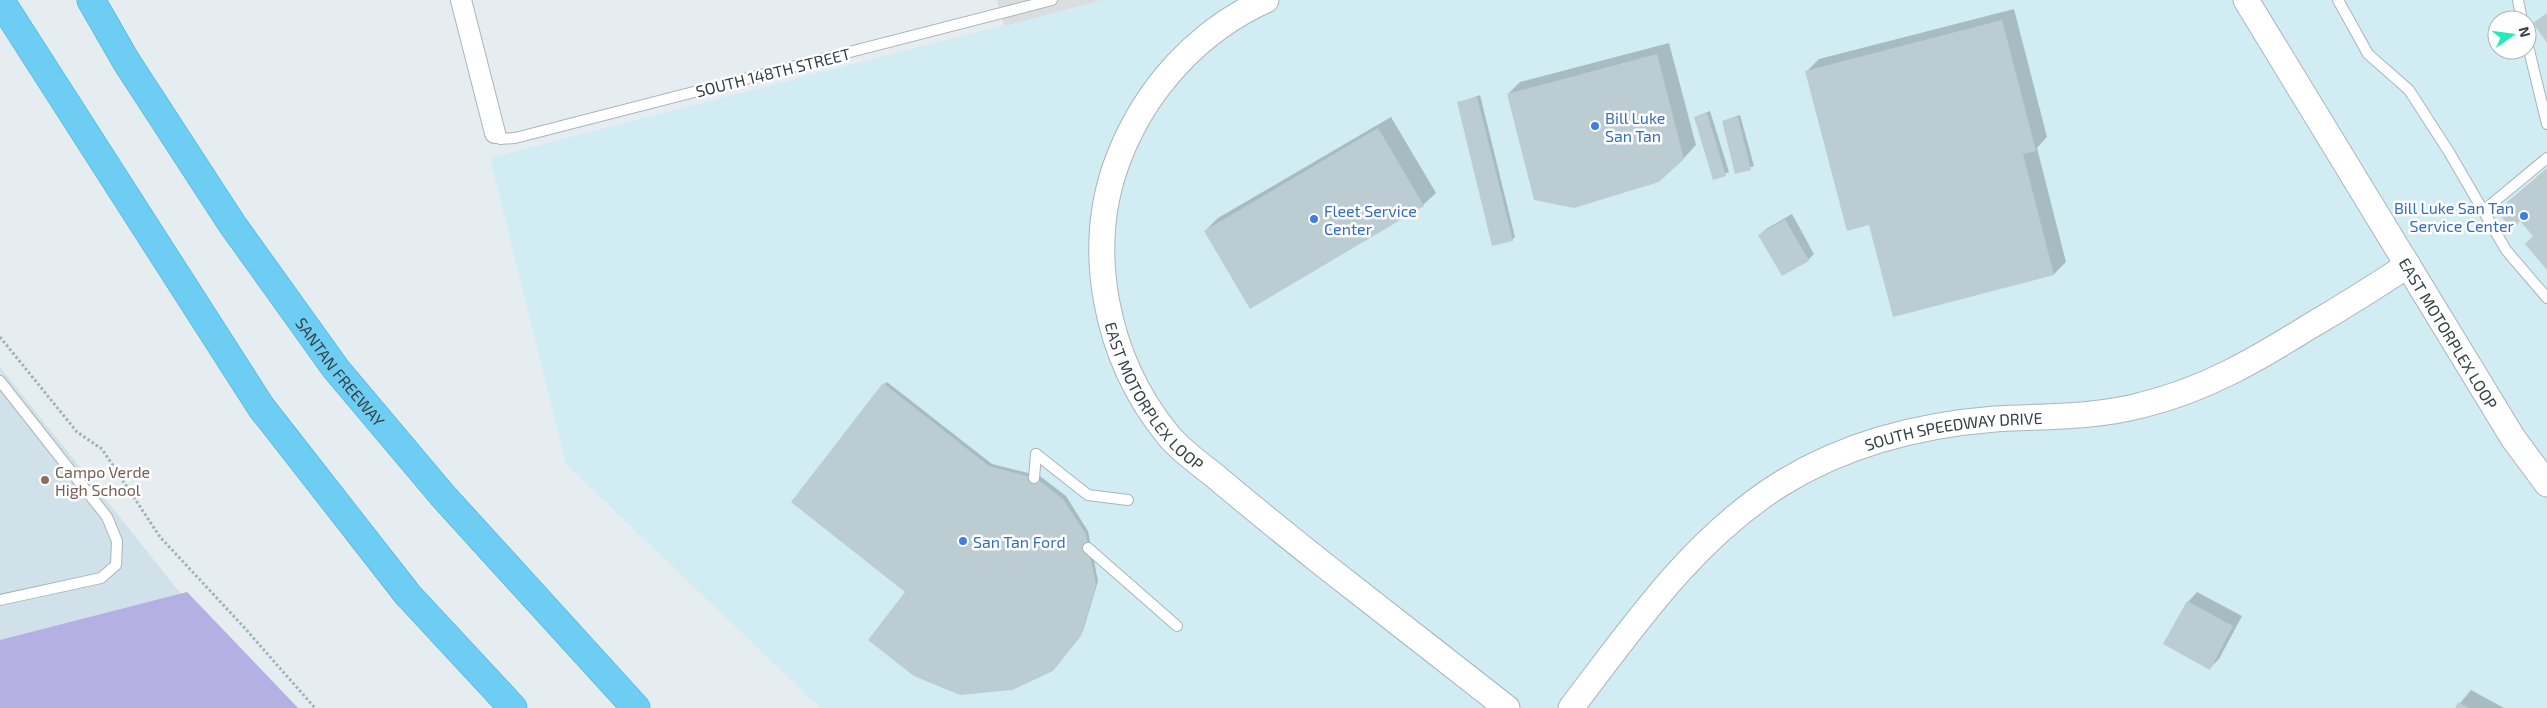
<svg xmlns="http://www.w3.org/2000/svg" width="2547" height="708" viewBox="0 0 2547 708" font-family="'Exo 2',sans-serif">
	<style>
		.commercial { fill: #d1ecf2; fill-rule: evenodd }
		.education { fill: #d0e1e9 }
		.green { fill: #b4b0e3 }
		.parking { fill: #dadedf }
		.shadow { fill: #0003 }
		.building { fill: #bbcdd2 }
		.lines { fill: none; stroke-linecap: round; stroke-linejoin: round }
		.service-casing { stroke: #a8b6bc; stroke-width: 12 }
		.minor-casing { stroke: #a8b6bc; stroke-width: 22 }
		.tertiary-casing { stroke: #a8b6bc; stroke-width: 27 }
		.motorway-casing { stroke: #3facd1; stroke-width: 29 }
		.path { stroke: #9bb4bc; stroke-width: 3; stroke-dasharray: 2.5 2.5; stroke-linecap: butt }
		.service { stroke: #fff; stroke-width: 10 }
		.minor { stroke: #fff; stroke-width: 20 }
		.tertiary { stroke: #fff; stroke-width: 25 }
		.motorway { stroke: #6ecdf3; stroke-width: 28 }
		.shop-dot { fill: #3f7fe0; stroke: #fff; stroke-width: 2 }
		.education-dot { fill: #8d6e63; stroke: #fff; stroke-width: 2 }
		.labels { text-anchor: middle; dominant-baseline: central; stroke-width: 5; stroke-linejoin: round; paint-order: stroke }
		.street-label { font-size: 16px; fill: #354043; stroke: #fff }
		.shop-label { font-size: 16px; fill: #366cbe; stroke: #fff; text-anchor: start }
		.education-label { font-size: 16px; fill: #785e54; stroke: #fff; text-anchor: start }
	</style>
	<rect width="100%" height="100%" fill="#e5edf1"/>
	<path class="commercial" d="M1101 0H2547V708H820L566 464 490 158ZM2497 20H2527V50H2497Z"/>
	<path class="education" d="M0 367 181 594 187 592 298 708H0Z"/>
	<path class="green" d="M187 592 298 708H0V640Z"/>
	<path class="parking" d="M997 0H1102L1004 26Z"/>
	<g class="shadow">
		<path d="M2014 9 2047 137 2037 148 2066 262 2054 274 1894 315 1870 224 1807 71 1819 59Z"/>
		<path d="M1669 43 1696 145 1684 158 1508 94 1520 82Z"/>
		<path d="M1480 95 1515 237 1512 240 1458 103Z"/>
		<path d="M1710 111 1729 172 1714 178 1695 117Z"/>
		<path d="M1740 115 1754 166 1736 172 1723 121Z"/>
		<path d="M1391 117 1436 193 1423 205 1205 231 1218 218Z"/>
		<path d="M1792 214 1814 254 1808 260 1760 235 1766 229Z"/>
		<path d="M887 382 992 464 1040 476 1066 496 1088 531 1098 581 1083 631 1056 666 906 592 884 384Z"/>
		<path d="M2197 592 2242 616 2219 659 2210 668 2188 602Z"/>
		<path d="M2471 690 2504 708H2456Z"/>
	</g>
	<g class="building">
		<path d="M2547 13V43L2533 23Z"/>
		<path d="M2002 20 2036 151 2023 154 2054 275 1893 317 1869 225 1847 231 1805 71Z"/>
		<path d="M1657 54 1684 159 1659 182 1574 208 1534 200 1507 94Z"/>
		<path d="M1477 97 1513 241 1492 246 1457 102Z"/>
		<path d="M1707 113 1726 176 1713 180 1694 117Z"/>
		<path d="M1738 117 1751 170 1735 174 1722 121Z"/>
		<path d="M1378 128 1424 206 1250 309 1204 231Z"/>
		<path d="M2547 168V270L2525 244 2533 236 2520 221 2512 229 2497 211Z"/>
		<path d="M1785 219 1809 261 1782 276 1758 235Z"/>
		<path d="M883 383 989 466 1037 479 1063 499 1086 534 1096 585 1081 636 1053 671 1012 690 960 695 914 676 868 640 905 592 791 502Z"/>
		<path d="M2187 601 2233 626 2210 670 2163 644Z"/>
		<path d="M2458 702 2469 708H2455Z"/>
	</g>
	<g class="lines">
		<g class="service-casing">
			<g id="service">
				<path d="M2338 0 2368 54 2409 90 2449 152 2506 250 2547 298"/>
				<path d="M2518 0 2522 20"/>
				<path d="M2527 42 2547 124"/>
				<path d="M495 133 500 139 515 138 1052 0"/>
				<path d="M2483 211 2547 158"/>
				<path d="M0 381 107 517 117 541 116 565 101 578 0 600"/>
				<path d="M1036 454 1088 495 1128 500"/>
				<path d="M1034 478 1036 454"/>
				<path d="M1088 548 1177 626"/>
			</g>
		</g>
		<g class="minor-casing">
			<path id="minor" d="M461 0 495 133"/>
		</g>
		<g class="tertiary-casing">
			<g id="tertiary">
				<path id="s1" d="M1266 0C1198 31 1146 88 1119 157 1083 249 1106 359 1168 435 1181 451 1199 463 1215 476 1249 505 1284 533 1319 561 1382 610 1444 659 1507 708"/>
				<path id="s2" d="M2246 0 2513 438 2547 484"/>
				<path id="s3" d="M1571 708C1633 627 1691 541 1779 485 1844 444 1919 425 1995 419 2044 416 2094 418 2142 405 2204 390 2254 361 2307 328 2341 308 2375 287 2408 265"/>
			</g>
		</g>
		<g class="motorway-casing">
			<g id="motorway">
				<path d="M0 0 261 407 408 595 513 708"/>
				<path id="s4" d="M91 0 126 61 232 224 336 369 443 496 636 708"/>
			</g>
		</g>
		<path class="path" d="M0 337 77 432 102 449 160 537 242 625 315 708"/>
		<use href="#service" class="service"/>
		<use href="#minor" class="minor"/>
		<use href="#tertiary" class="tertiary"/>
		<use href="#motorway" class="motorway"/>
	</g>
	<g class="shop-dot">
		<circle cx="1595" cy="126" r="5"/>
		<circle cx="2524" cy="216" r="5"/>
		<circle cx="1314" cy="219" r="5"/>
		<circle cx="963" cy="541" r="5"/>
	</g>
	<circle class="education-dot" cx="45" cy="480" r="5"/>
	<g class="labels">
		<g class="street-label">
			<text transform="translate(773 72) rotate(-14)">SOUTH 148TH STREET</text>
			<text stroke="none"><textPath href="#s2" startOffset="390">EAST MOTORPLEX LOOP</textPath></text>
			<text stroke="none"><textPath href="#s4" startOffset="448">SANTAN FREEWAY</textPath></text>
			<text stroke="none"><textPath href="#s1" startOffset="475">EAST MOTORPLEX LOOP</textPath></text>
			<text stroke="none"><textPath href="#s3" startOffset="492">SOUTH SPEEDWAY DRIVE</textPath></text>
		</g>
		<g class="shop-label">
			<text x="1605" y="117">Bill Luke<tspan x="1605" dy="18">San Tan</tspan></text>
			<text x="2514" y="207" text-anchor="end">Bill Luke San Tan<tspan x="2514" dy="18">Service Center</tspan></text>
			<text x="1324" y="210">Fleet Service<tspan x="1324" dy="18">Center</tspan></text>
			<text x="973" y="541">San Tan Ford</text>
		</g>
		<g class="education-label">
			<text x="55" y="471">Campo Verde<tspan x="55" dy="18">High School</tspan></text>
		</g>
	</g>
	<g transform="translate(2512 35) rotate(76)"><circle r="24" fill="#ffffff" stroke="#aeb3b4"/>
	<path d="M0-4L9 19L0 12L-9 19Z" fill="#24eabc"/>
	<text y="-8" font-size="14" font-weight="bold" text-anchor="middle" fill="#354043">N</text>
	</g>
</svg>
